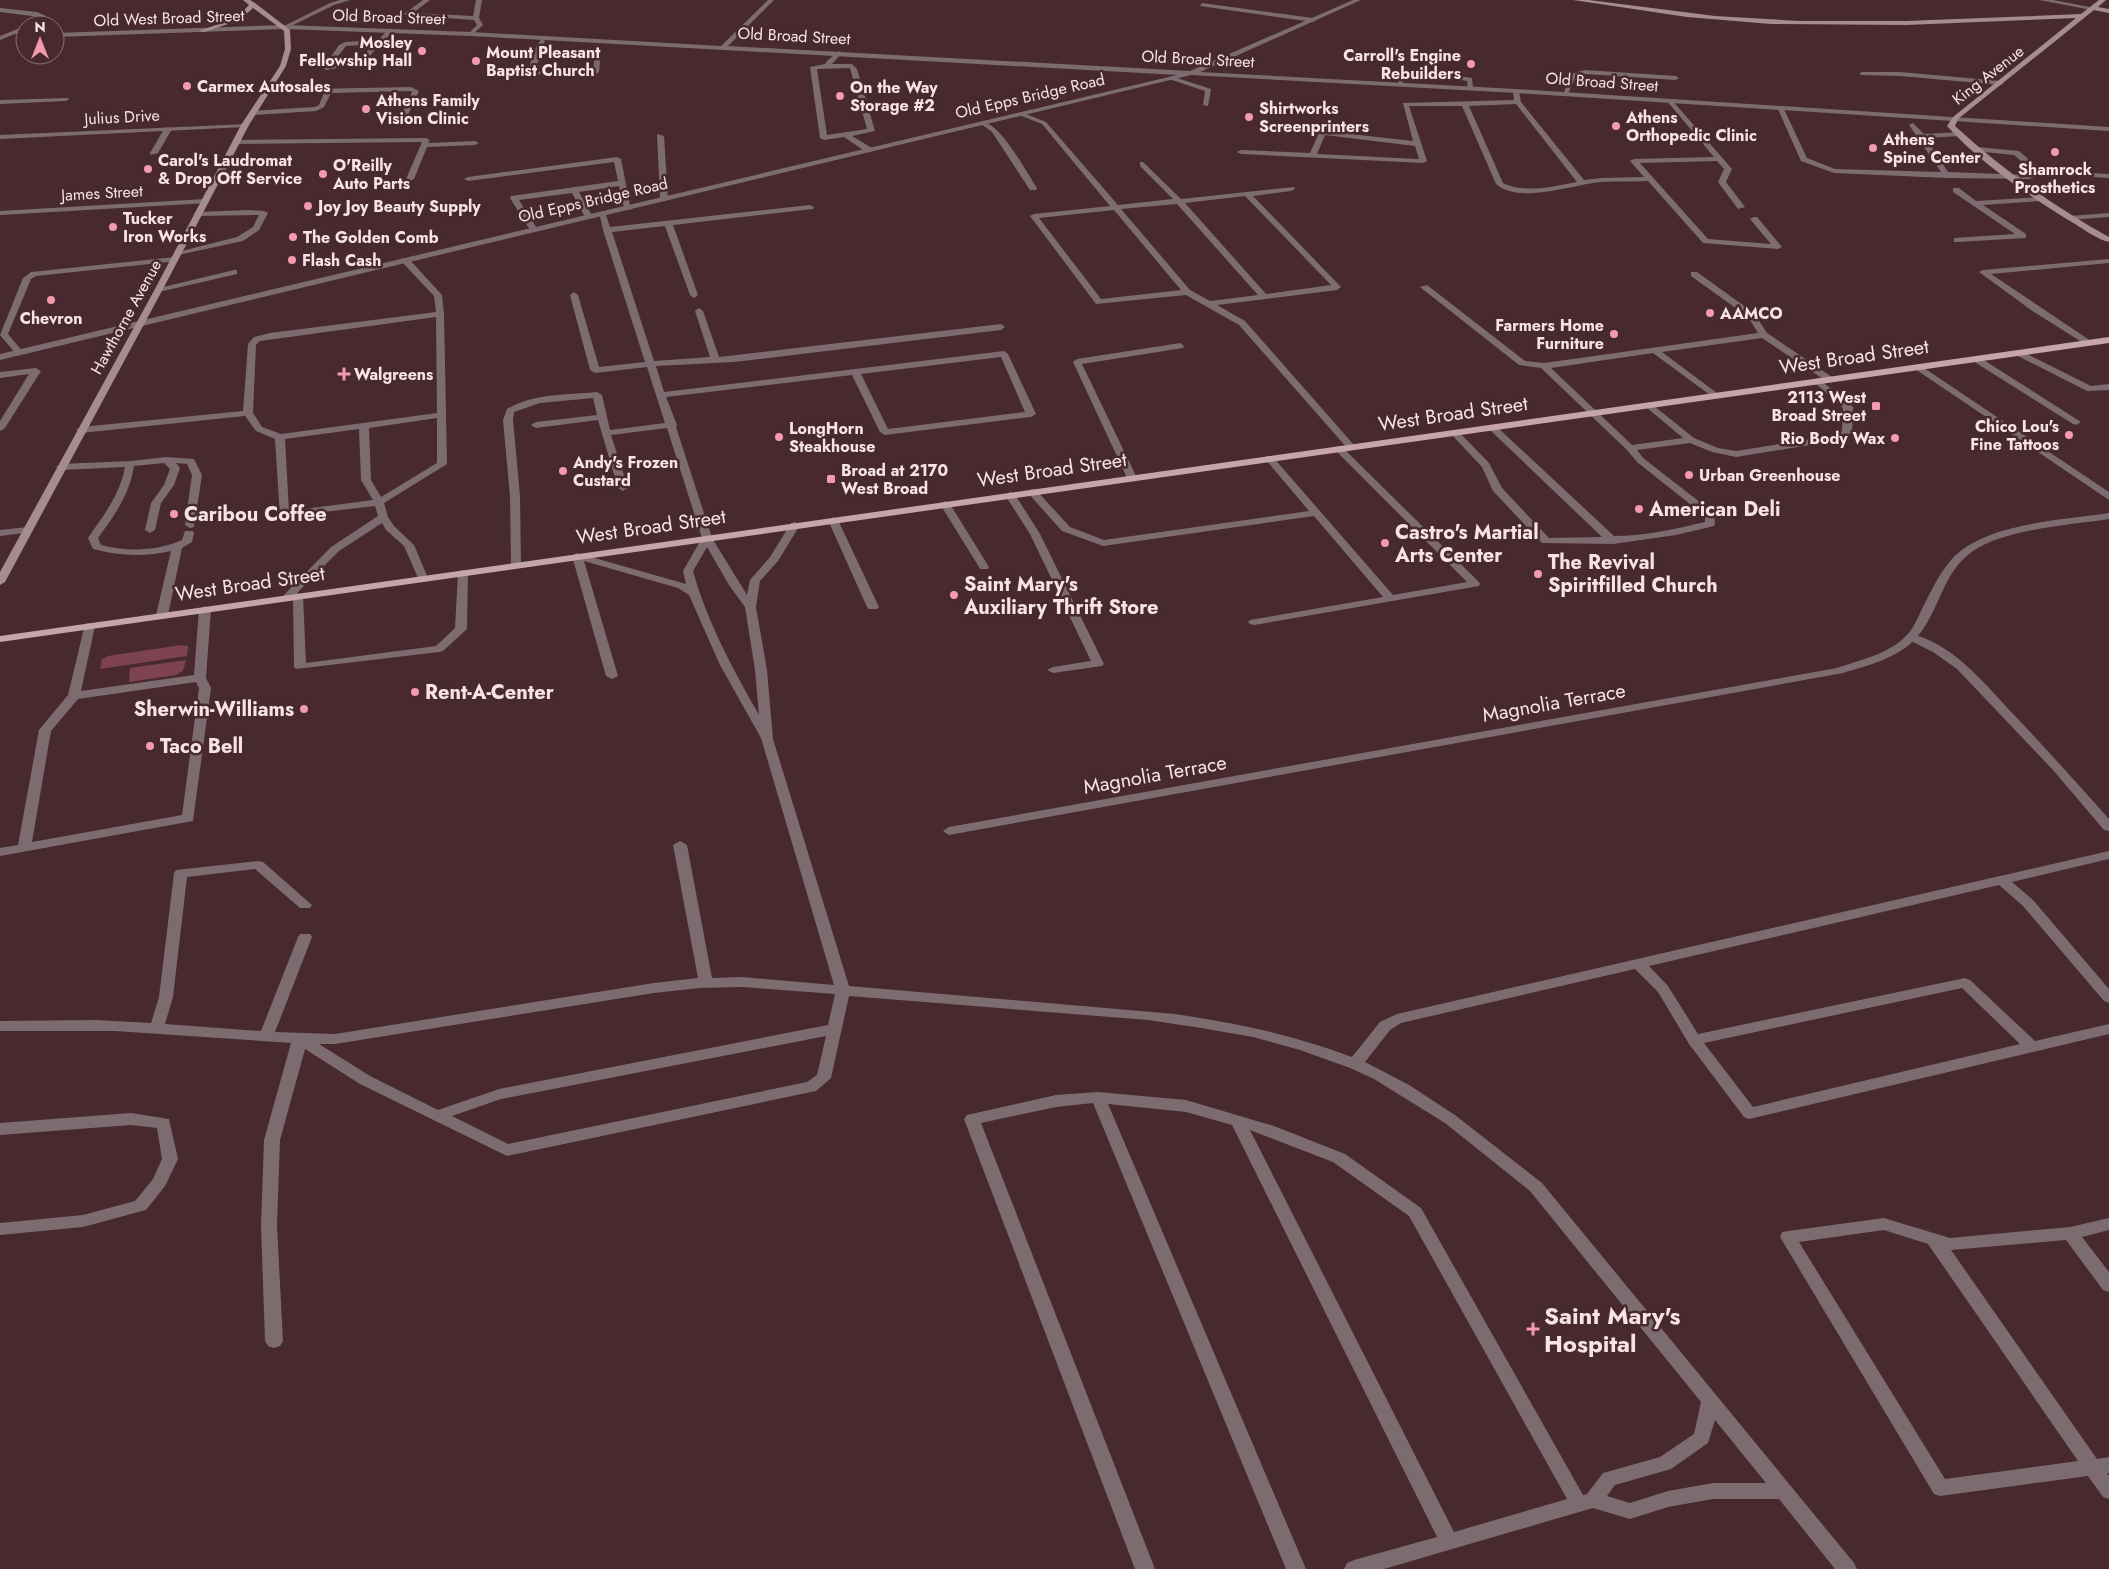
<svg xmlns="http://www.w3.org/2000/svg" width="2109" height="1569" viewBox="0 0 2109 1569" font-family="Jost,sans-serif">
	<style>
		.green { fill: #7e4350 }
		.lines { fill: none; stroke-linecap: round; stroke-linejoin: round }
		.lane { fill: #7c6c6f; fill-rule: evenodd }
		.street { fill: #7c6c6f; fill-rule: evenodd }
		.secondary { fill: #a58c90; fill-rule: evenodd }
		.primary { fill: #c5a4aa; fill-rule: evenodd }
		.poi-dot { fill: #f39aac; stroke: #47292f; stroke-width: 2 }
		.labels { text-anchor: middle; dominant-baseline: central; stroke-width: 5; stroke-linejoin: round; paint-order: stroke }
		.far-street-label { font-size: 16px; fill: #f7e3e6; stroke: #47292f }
		.far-poi-label { font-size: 16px; font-weight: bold; fill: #f7e3e6; stroke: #47292f; text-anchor: start }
		.street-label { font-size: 20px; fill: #f7e3e6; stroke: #47292f }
		.poi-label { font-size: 20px; font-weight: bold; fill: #f7e3e6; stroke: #47292f; text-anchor: start }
		.near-poi-label { font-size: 24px; font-weight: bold; fill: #f7e3e6; stroke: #47292f; text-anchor: start }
	</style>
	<rect width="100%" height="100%" fill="#47292f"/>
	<g class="green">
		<path d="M181 645 188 646 187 656 100 669 102 659 108 656Z"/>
		<path d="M186 660 183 671 176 675 129 682 130 668Z"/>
	</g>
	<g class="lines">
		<g class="lane">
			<path d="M340 0H350L334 5 287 28 282 27 330 3Z"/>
			<path d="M423 0H430L413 13 473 16 476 0H482L479 18 483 25 471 36 468 34 477 25 474 20 405 15V13Z"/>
			<path d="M1202 3 1313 18 1316 20 1313 22 1200 6Z"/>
			<path d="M389 29 394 30 362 64 326 70 323 68 339 45 345 42 378 40ZM374 44 358 61 331 65 346 46Z"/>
			<path d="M542 39 545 41 541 52H601L599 72 596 74H529C529 66 535 44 542 39ZM595 55 593 70 535 71 540 56Z"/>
			<path d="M839 51 842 53 832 64H852L857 69 875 131 852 136 872 148V152H866L844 137 824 140 820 138 810 67 825 64 827 61ZM850 68 867 129 827 135 817 69Z"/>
			<path d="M1413 69 1472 78 1473 88 1468 89 1467 81 1414 73 1405 79 1401 85H1397L1401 77Z"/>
			<path d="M1585 70 1676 76 1679 78 1676 80 1585 74 1576 76 1568 94 1563 95 1571 74Z"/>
			<path d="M1862 72H1900L2001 81 2004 83 2001 85 1900 76 1860 75V73Z"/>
			<path d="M1171 76 1211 89 1208 106 1203 105 1205 91 1169 79 1168 78Z"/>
			<path d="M411 87 419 91 407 117 404 119 401 117 412 92 410 91 331 93 324 107 316 111 252 115 249 113 252 111 315 107 319 105 324 93H263L262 92 265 90Z"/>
			<path d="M1516 89 1519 91 1521 102 1584 180 1601 178 1644 177 1630 161 1634 159 1714 157 1666 100 1671 99 1732 169 1726 182 1745 207 1738 209 1718 182 1724 169 1717 161 1640 163 1708 239 1771 244 1750 219 1754 217H1757L1782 247 1778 249 1703 243 1648 181C1633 182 1617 181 1602 182 1573 184 1520 205 1496 184L1462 106H1409L1427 161 1423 163 1241 154 1237 152 1241 150 1310 153 1319 133 1323 131 1413 141 1403 103 1514 100 1513 91ZM1516 104 1577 182C1554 186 1526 194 1503 183L1469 106ZM1325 135 1415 146 1419 159 1317 154Z"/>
			<path d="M1778 106 1783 107 1807 158 1835 169 1941 172 1909 125 1913 123 1924 134 1962 132 1963 134 1959 136 1926 138 1948 172 2029 175 2034 172 2014 155 1974 151 1973 149 1977 147 2019 151 2041 170 2109 174V178L2040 174 2030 179 1947 178 1834 173 1801 161 1777 107Z"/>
			<path d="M1021 112 1046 122 1118 205 1173 199 1140 166V162H1143L1181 199 1294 187 1295 189 1291 191 1253 196 1341 287 1337 290 1217 305 1245 321 1354 445V449H1348L1239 325 1186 295 1096 304 1030 216 1034 214 1110 206 1042 124 1019 115 1018 114ZM1245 196 1331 285 1266 294 1185 203ZM1177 204 1258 295 1210 301 1190 290 1121 209ZM1114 210 1181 290 1101 299 1039 218Z"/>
			<path d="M981 122C999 120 1027 173 1037 188L1036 190H1030L992 132 981 124Z"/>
			<path d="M168 127 172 129 158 153 151 155 150 153 164 129Z"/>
			<path d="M657 134 664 136 668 199 664 201 660 199Z"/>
			<path d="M426 138 430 140 428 143 475 141 479 143 475 145 427 147 414 179 410 181 406 179 422 142 236 144 232 142 236 140Z"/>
			<path d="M617 157 621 159 631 210 624 208 619 186 579 192 593 217 589 219 585 217 572 193 519 200 538 230 534 232 530 230 510 198 511 196 618 181 614 162 468 181 464 179 468 177Z"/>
			<path d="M1953 188H1959L1976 201 2041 197 2045 199 2041 201 1983 205 2026 234V238L1957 242H1954V238L2015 234 1953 192Z"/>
			<path d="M810 205 814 207 813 209 673 225 698 295 694 298 690 295 665 226 612 232 654 361 710 357 695 311 699 308 703 311 719 357 1001 324 1005 327 1001 330 734 362 656 366 664 392 1004 351 1008 354 1036 414 1031 417 885 435 880 432 852 375 666 397 677 425 676 427 712 538 747 595 750 580 770 557 791 523 795 522 800 525 778 561 760 581 756 607 767 670 773 739 849 986 1175 1014C1235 1023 1295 1035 1352 1057L1380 1022 1397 1014 2109 851V859L2012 882 2033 900 2109 989V1003L2104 1001 2023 906 1999 885 1649 966 1668 986 1698 1034 1965 978 1970 980 2035 1041 2109 1024V1034L1749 1119 1744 1117 1689 1044 1658 992 1635 969 1401 1023 1390 1030 1365 1062 1409 1085 1455 1115 1542 1183 1854 1563 1857 1569H1835L1779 1499H1713L1668 1507 1630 1519 1593 1508 1384 1569H1344L1347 1563 1354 1560 1437 1537 1232 1125 1186 1112 1108 1104 1306 1569H1286L1093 1103 1056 1107 981 1123 1155 1569H1135L964 1119 967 1115 1056 1095 1098 1092 1186 1100 1274 1126 1345 1154 1421 1208 1583 1495 1587 1494 1603 1473 1660 1457 1694 1434 1701 1402 1530 1191 1445 1123 1374 1079 1350 1068 1300 1050 1253 1037 1201 1028 1148 1020 849 996 831 1078 816 1091 507 1156 360 1084 305 1049 280 1140 277 1226 283 1341 280 1346 274 1348 268 1346 265 1341 261 1226 264 1140 291 1043 115 1031H0V1021L96 1020 151 1023 159 997 174 873 176 870 258 861 263 862 312 905 310 908H300L255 869 187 877 173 997 165 1024 261 1031 298 937 300 934H310L312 937 275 1032 335 1034 654 983 698 978 673 845 680 841 687 845 712 978 742 977 834 985 761 738 720 665 689 595 678 588 584 561 618 676 612 679 606 676 572 556 577 553 686 584 683 571 702 538 667 428 611 435 628 488 623 491 618 488 598 420 536 428 531 425 536 422 597 415 593 398 540 403 514 412 513 420 520 496 521 565 516 568 511 565 510 496 503 420 507 409C534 393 567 395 597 392L602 395 610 430 665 423 647 367 595 373 590 370 570 295 574 292 578 295 599 367 645 362 603 230 599 212H605L610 227ZM1001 357 1025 412 888 429 861 374ZM707 547 729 585 745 607 755 670 759 715C733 669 707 622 693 571ZM742 987 835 994 828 1025 499 1089 438 1110 370 1076 319 1044H335L654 993 700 988ZM1962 988 2020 1044 1753 1107 1704 1043ZM826 1036 817 1075 807 1082 508 1144 452 1116 501 1099ZM1250 1130 1333 1162 1409 1216 1567 1499 1454 1532ZM1715 1420 1766 1483H1713L1668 1491 1630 1503 1607 1496 1615 1485 1671 1469 1708 1443Z"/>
			<path d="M251 210 264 211 268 213 259 230 243 241 178 255 174 253 237 237 253 227 259 215 198 216 194 214 195 212Z"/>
			<path d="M2109 213V217L2069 220 2065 218 2069 216Z"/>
			<path d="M175 257H178V261L36 276 31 279 8 334 23 352 22 354H16L0 335 23 278 31 272Z"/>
			<path d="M402 258H408L442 295 444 314 447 464 384 503 388 517 394 526 414 545 428 578 427 580H419L404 546 386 530 382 523 339 551 297 593 303 596 306 663 436 646 455 628 458 573 463 570 468 573 467 629 443 651 439 652 296 669 294 667 293 598 287 600 282 597 331 547 378 516 375 506 280 517 275 439 256 431 245 416 81 433 76 430 81 427 243 411 248 344 254 337 270 333 436 312 434 296 402 262ZM436 317 437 413 281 434 262 427 253 413 256 345 260 341ZM437 418V463L381 497 371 480 369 428ZM359 429 361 480 373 500 289 511 285 439Z"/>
			<path d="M2109 259V263L1991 274 2091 341V345L2088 346 2031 310 1979 272 1983 270Z"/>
			<path d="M234 270H237V274L159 292 155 289Z"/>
			<path d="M1691 272H1697L1754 313 1767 333 1832 377V381H1826L1762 338 1662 352 1717 393 1719 395 1714 398 1653 353 1551 368 1632 445 1683 438 1646 407V403L1649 402 1694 438 1718 448 1736 451 1837 435 1842 431 1843 408 1815 383V379L1818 378 1853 407 1852 432 1840 440 1736 457 1712 452 1690 443 1637 450 1643 458 1714 513 1715 524 1714 526 1676 535 1613 544 1542 543 1493 491 1482 467 1451 434V430H1457L1489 463 1502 488 1549 538 1602 537 1489 429V425H1495L1614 536C1645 536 1675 529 1705 522V516L1637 462 1627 450 1541 368 1519 365 1420 287 1427 285 1525 361 1544 363 1758 333 1748 317 1691 276Z"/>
			<path d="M1180 343 1184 346 1183 348 1082 364 1137 478 1136 480H1128L1073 362 1077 359Z"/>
			<path d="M2019 350 2091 386 2109 384V390L2087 391 2016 355 2015 353Z"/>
			<path d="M1976 356 1979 357 2081 422 2076 425 2073 424 1973 361 1972 359Z"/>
			<path d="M36 368 41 371 5 428 0 431V421L29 374 0 378V372Z"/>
			<path d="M1339 446 1342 447 1479 582 1480 584 1479 586 1254 625 1250 624 1248 622 1250 620 1383 597 1314 516 1103 546 1062 531 1027 492 1032 489 1036 490 1070 527 1104 540 1309 511 1266 460V456H1272L1393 595 1467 582 1336 451V447Z"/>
			<path d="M166 457 194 459 202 475 194 527 190 528 185 525 192 475 187 464 176 463 180 468 174 485 161 503 155 530 150 533 145 530 151 503 164 485 170 469 164 463 134 466C130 494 114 516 98 538L101 545C127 552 157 551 182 540L185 531H193L194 533 192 542 182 548 168 615 162 618 156 615 171 551C145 557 119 556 93 549L88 538C103 516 120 495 125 467L61 470 56 467 61 464 130 461Z"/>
			<path d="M1010 492 1014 493 1040 534 1104 664 1102 666 1053 673 1047 670 1053 667 1091 661 1030 534 1005 495Z"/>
			<path d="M945 501 950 504 989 567 988 569H980L979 567 940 504Z"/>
			<path d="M833 517 838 520 879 607 877 609H869L867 607 828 520Z"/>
			<path d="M28 527 33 530 32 532 0 536V530Z"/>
			<path d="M205 606 211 609 206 678 211 688 193 821 0 856V848L18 845 39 730 68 695 85 624 89 623 95 626 81 691 194 675 199 609ZM196 682 199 688 182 815 32 842 51 731 78 699Z"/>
			<path d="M1911 634C1955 644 1987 687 2017 718 2048 751 2079 785 2109 819V831L2104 830 2053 770 1957 669 1933 652 1907 639 1905 637Z"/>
			<path d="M131 1113 169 1119 178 1159 165 1186 146 1210 83 1227 0 1235V1223L83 1215 135 1201 153 1179 162 1159 157 1128 131 1125 0 1135V1123Z"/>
			<path d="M1884 1218 1950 1238 2070 1227 2109 1218V1230L2082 1237 2109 1272V1292L2103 1290 2066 1240 1951 1250 2097 1459 2109 1457V1473H2107L2109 1476V1499L2103 1497 2088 1476 1940 1496 1934 1494 1780 1237 1782 1232 1788 1231ZM1884 1230 1928 1244 2078 1461 1945 1479 1799 1242Z"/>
		</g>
		<g class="street">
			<path d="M768 0H774L728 46 1190 71 1353 0H1361L1200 72 1516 89 2109 127V131L1516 93 1191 75 0 360V354L1177 75 471 36 285 29 55 37V33L285 25 471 32 721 46Z"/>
			<path d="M2039 0H2053L2095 8 2092 10Z"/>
			<path d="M0 8 37 12 46 16C44 24 36 25 29 25L40 17 0 12Z"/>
			<path d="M25 26V30L0 40V36Z"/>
			<path d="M68 98 69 99 66 101 0 104V100Z"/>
			<path d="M247 124 249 125 245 127 0 139V135Z"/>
			<path d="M205 199 209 201 208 203 0 215V211Z"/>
			<path d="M1918 364 2109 492V500L1915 369 1913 367Z"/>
			<path d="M2109 513V519C2070 525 2005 529 1973 551 1942 572 1940 611 1917 637 1899 658 1869 665 1843 673L949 835 943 831 949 827 1837 668C1863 659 1898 652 1913 627 1925 605 1934 580 1951 560 1983 523 2063 520 2109 513Z"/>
		</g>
		<g class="secondary">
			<path d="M243 0H250L255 3 290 30 291 49 286 66 249 125 163 289 5 582 0 585V572L155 289 241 125 280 66 285 49 284 31 253 8 240 20 204 32 199 31 236 18 249 5Z"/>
			<path d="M1573 0H1589L1715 16 1799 21H1906L2081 14 2099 0H2106L2098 7 2109 9V13L2094 10 1958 119 1955 126C2002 169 2053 206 2109 237V242C2097 239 2086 231 2075 224 2032 198 1981 164 1947 126L1953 117 2076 18 1906 25 1771 24 1687 17Z"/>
		</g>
		<path class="primary" d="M2109 337V343L0 642V636Z"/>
	</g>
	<g class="poi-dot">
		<circle cx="422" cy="51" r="5"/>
		<circle cx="476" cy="61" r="5"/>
		<circle cx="1471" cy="64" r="5"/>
		<circle cx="187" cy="86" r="5"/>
		<circle cx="840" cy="96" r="5"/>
		<circle cx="366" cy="109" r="5"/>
		<circle cx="1249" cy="117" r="5"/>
		<circle cx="1616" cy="126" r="5"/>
		<circle cx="1873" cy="148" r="5"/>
		<circle cx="2055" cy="152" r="5"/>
		<circle cx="148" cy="169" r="5"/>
		<circle cx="323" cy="174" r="5"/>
		<circle cx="308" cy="206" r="5"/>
		<circle cx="113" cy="227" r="5"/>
		<circle cx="293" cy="237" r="5"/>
		<circle cx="292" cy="260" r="5"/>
		<circle cx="51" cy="300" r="5"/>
		<circle cx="1710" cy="313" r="5"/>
		<circle cx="1614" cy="334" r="5"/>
		<path d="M341.5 366.5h5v5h5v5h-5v5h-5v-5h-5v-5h5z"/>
		<rect x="1871" y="401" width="10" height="10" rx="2.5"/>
		<circle cx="2069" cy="435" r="5"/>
		<circle cx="779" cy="437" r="5"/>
		<circle cx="1895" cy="438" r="5"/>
		<circle cx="563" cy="471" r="5"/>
		<circle cx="1689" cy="475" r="5"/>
		<rect x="826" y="474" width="10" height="10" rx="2.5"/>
		<circle cx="1639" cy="509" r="5"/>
		<circle cx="174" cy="514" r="5"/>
		<circle cx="1385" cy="543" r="5"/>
		<circle cx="1538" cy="574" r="5"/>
		<circle cx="954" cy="595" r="5"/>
		<circle cx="415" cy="692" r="5"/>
		<circle cx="304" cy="709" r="5"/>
		<circle cx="150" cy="746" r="5"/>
		<path d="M1530.5 1321.5h5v5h5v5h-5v5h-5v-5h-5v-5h5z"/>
	</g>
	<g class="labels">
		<g class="far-street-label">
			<text transform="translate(389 17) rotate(2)">Old Broad Street</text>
			<text transform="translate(169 18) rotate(-2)">Old West Broad Street</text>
			<text transform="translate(794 36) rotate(3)">Old Broad Street</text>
			<text transform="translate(1198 59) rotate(3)">Old Broad Street</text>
			<text transform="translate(1988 75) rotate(-38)">King Avenue</text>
			<text transform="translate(1602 82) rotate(4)">Old Broad Street</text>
			<text transform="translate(1030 96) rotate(-13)">Old Epps Bridge Road</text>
			<text transform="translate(122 117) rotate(-3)">Julius Drive</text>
			<text transform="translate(102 193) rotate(-3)">James Street</text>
			<text transform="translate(593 200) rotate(-13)">Old Epps Bridge Road</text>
			<text transform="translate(126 317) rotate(-61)">Hawthorne Avenue</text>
		</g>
		<g class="far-poi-label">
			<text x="412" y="42" text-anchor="end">Mosley<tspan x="412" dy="18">Fellowship Hall</tspan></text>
			<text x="486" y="52">Mount Pleasant<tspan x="486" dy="18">Baptist Church</tspan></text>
			<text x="1461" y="55" text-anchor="end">Carroll's Engine<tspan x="1461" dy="18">Rebuilders</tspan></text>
			<text x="197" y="86">Carmex Autosales</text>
			<text x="850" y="87">On the Way<tspan x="850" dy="18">Storage #2</tspan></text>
			<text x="376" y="100">Athens Family<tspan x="376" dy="18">Vision Clinic</tspan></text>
			<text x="1259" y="108">Shirtworks<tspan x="1259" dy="18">Screenprinters</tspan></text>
			<text x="1626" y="117">Athens<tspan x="1626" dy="18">Orthopedic Clinic</tspan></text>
			<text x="1883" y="139">Athens<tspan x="1883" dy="18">Spine Center</tspan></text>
			<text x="158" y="160">Carol's Laudromat<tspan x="158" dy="18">&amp; Drop Off Service</tspan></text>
			<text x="333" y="165">O'Reilly<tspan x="333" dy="18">Auto Parts</tspan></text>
			<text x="2055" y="169" text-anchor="middle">Shamrock<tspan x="2055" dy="18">Prosthetics</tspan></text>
			<text x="318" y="206">Joy Joy Beauty Supply</text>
			<text x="123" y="218">Tucker<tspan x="123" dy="18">Iron Works</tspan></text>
			<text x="303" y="237">The Golden Comb</text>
			<text x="302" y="260">Flash Cash</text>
			<text x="1720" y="313">AAMCO</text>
			<text x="51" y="318" text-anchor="middle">Chevron</text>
			<text x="1604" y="325" text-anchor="end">Farmers Home<tspan x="1604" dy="18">Furniture</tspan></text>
			<text x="354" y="374">Walgreens</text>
			<text x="1866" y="397" text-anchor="end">2113 West<tspan x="1866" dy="18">Broad Street</tspan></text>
			<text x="2059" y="426" text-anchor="end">Chico Lou's<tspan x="2059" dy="18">Fine Tattoos</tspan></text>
			<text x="789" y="428">LongHorn<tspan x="789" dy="18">Steakhouse</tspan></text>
			<text x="1885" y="438" text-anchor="end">Rio Body Wax</text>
			<text x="573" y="462">Andy's Frozen<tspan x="573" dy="18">Custard</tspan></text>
			<text x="841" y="470">Broad at 2170<tspan x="841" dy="18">West Broad</tspan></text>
			<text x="1699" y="475">Urban Greenhouse</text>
		</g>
		<g class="street-label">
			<text transform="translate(1854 357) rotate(-8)">West Broad Street</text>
			<text transform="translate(1453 414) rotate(-8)">West Broad Street</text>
			<text transform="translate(1052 470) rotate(-8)">West Broad Street</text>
			<text transform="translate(651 527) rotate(-8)">West Broad Street</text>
			<text transform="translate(250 584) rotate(-8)">West Broad Street</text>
			<text transform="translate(1554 703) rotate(-10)">Magnolia Terrace</text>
			<text transform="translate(1155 775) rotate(-10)">Magnolia Terrace</text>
		</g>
		<g class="poi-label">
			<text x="1649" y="509">American Deli</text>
			<text x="184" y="514">Caribou Coffee</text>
			<text x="1395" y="532">Castro's Martial<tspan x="1395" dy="23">Arts Center</tspan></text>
			<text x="1548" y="562">The Revival<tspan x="1548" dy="23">Spiritfilled Church</tspan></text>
			<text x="964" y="584">Saint Mary's<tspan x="964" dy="23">Auxiliary Thrift Store</tspan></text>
			<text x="425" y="692">Rent-A-Center</text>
			<text x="294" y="709" text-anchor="end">Sherwin-Williams</text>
			<text x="160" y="746">Taco Bell</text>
		</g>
		<g class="near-poi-label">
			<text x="1544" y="1315">Saint Mary's<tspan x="1544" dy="28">Hospital</tspan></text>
		</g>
	</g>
	<g transform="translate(40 40)"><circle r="24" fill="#47292f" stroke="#8d7378"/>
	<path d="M0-4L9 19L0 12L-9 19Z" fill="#f39aac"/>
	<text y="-8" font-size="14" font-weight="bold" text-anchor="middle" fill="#f7e3e6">N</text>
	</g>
</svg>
